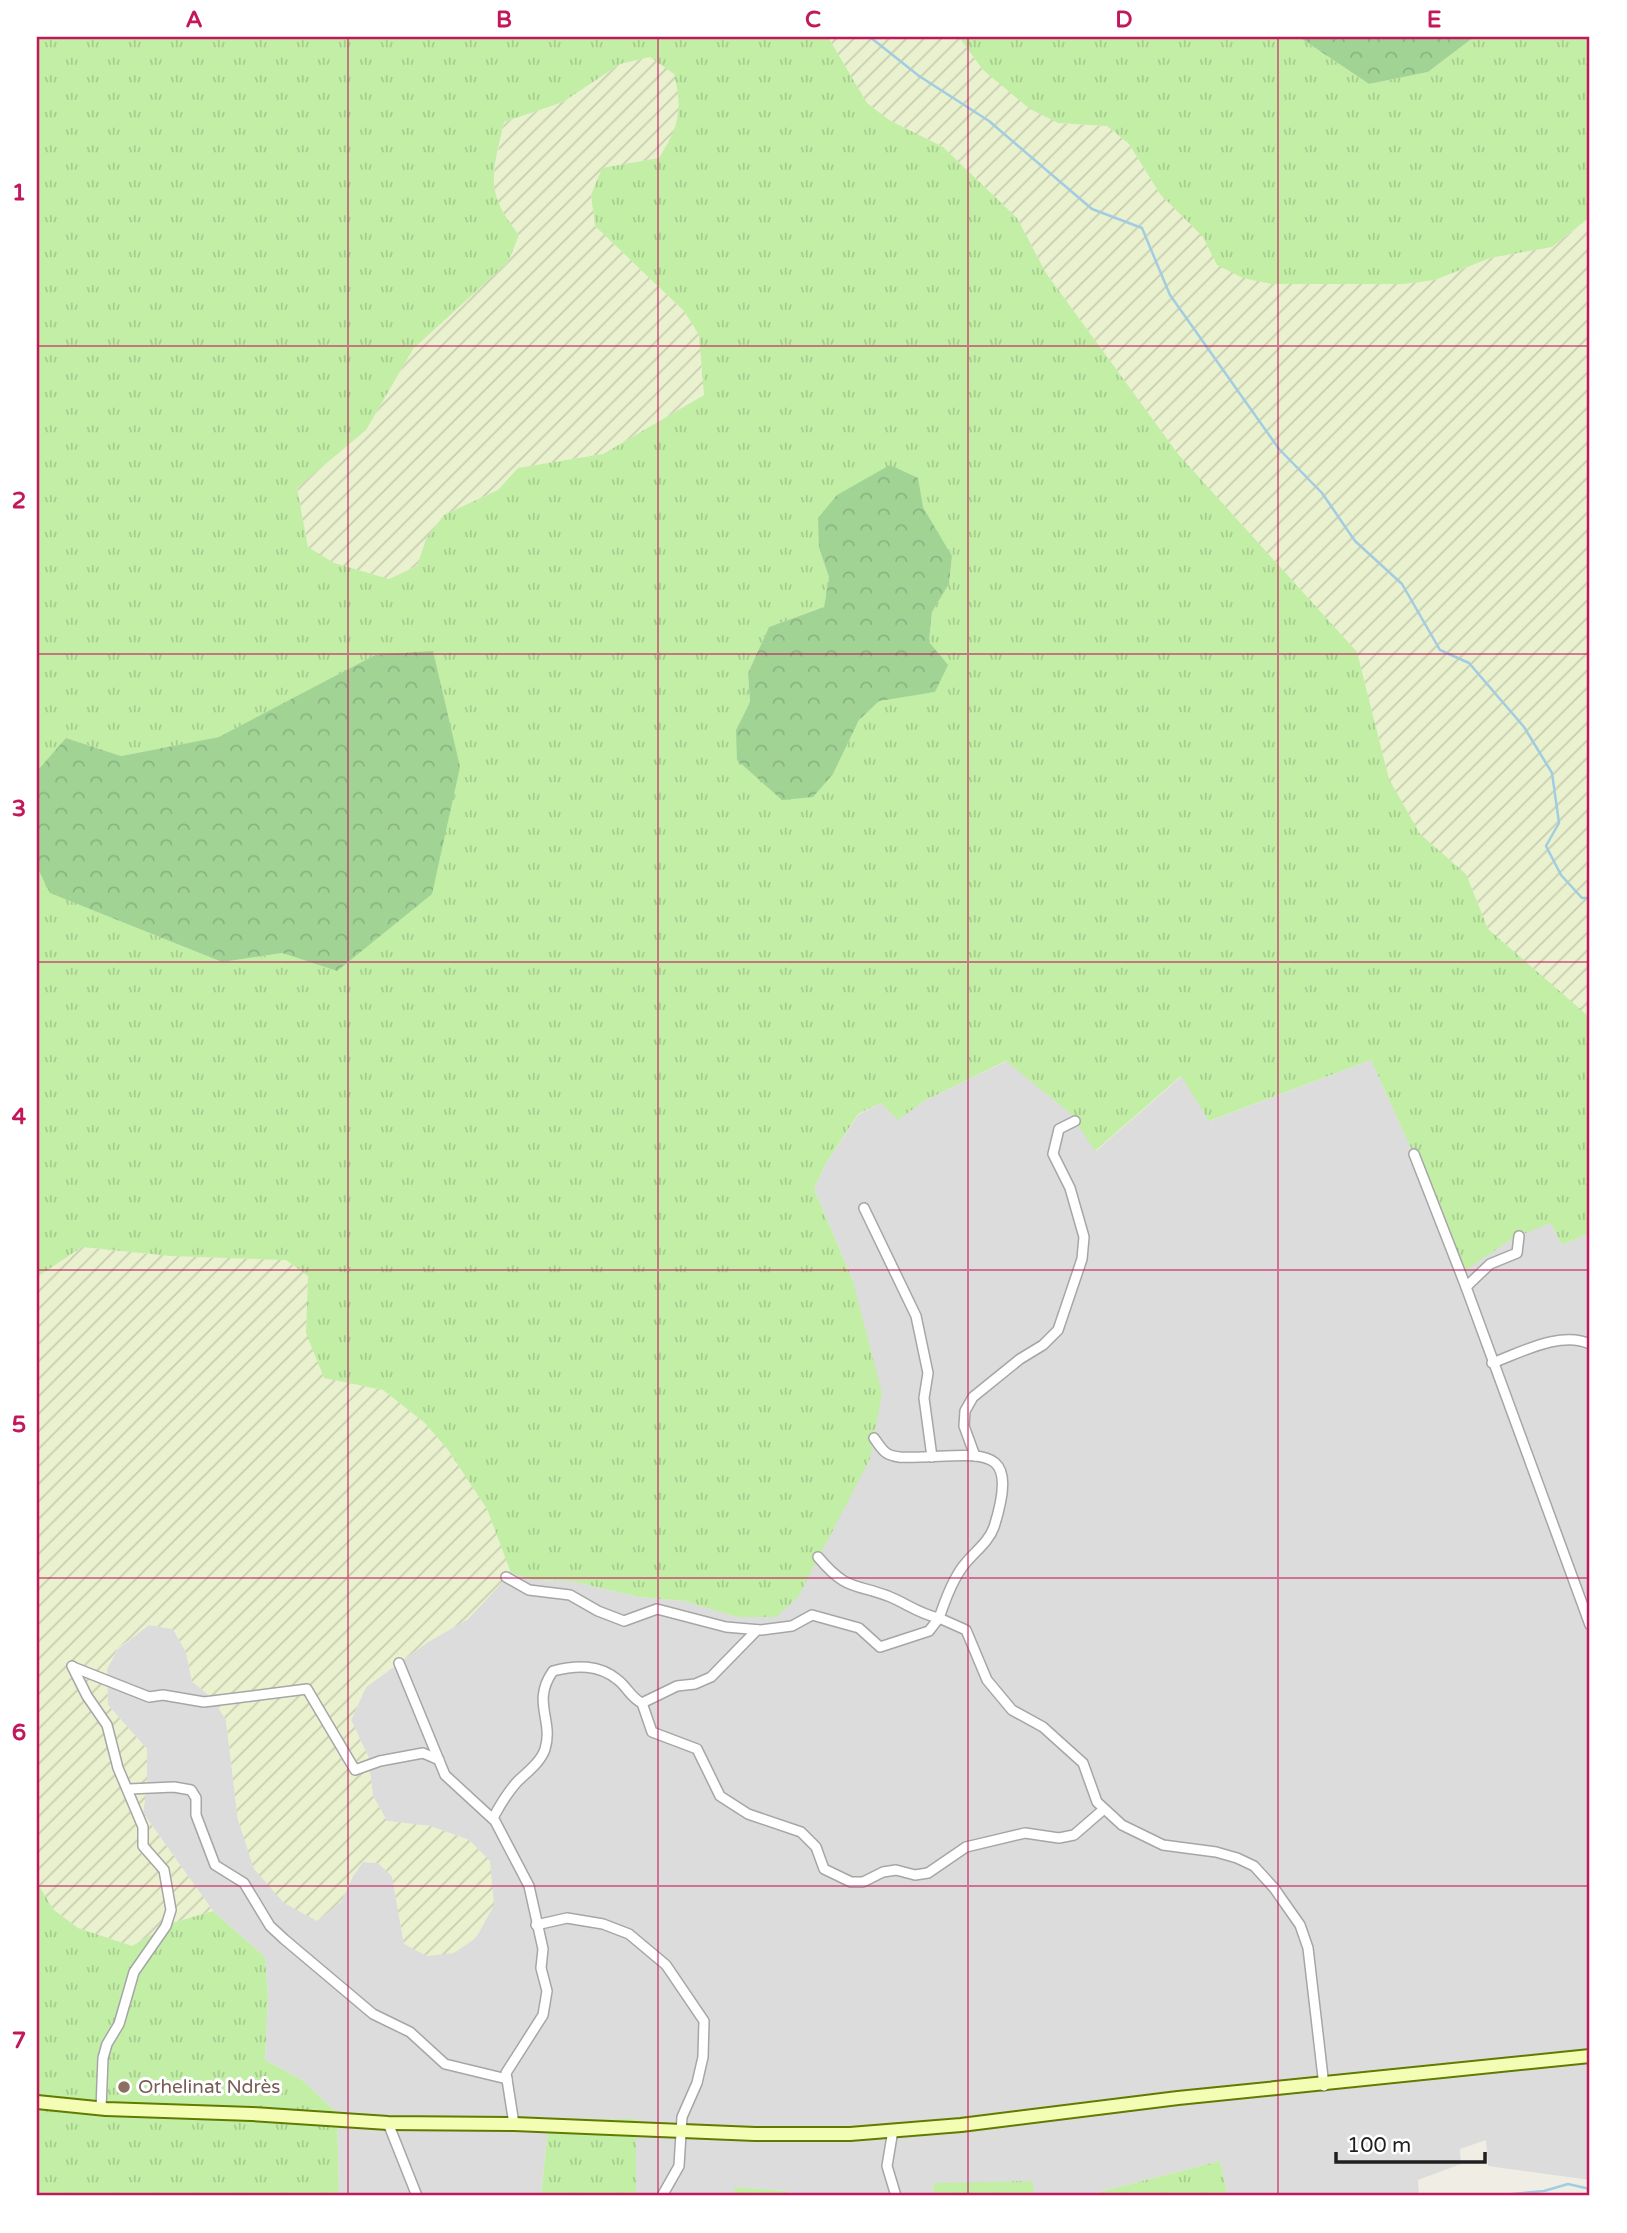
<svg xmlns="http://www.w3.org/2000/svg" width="1627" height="2233" viewBox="0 0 1627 2233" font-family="'Varela Round',sans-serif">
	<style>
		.residential { fill: #dddcdc }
		.farmland { fill: url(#farmland-furrows) }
		.grass { fill: url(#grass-tufts); fill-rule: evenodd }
		.forest { fill: url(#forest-crowns) }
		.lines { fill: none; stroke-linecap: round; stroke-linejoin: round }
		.stream { stroke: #a1cce1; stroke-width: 2.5 }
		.minor-casing { stroke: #a6a6a6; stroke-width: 12 }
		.secondary-casing { stroke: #617b00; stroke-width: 16 }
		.minor { stroke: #fff; stroke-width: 9 }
		.secondary { stroke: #f3feb4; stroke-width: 12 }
		.grid { fill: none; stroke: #c2185b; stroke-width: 2; stroke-opacity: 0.55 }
		.education-dot { fill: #8d6e63; stroke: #fff; stroke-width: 2.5 }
		.labels { text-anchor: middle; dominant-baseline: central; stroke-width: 6; stroke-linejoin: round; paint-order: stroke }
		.education-label { font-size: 19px; fill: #785e54; stroke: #fff; text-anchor: start }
		.neatline { fill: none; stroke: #c2185b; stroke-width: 2.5 }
		.grid-label { font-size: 23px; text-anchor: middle; font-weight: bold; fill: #c2185b }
	</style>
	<defs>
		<pattern id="farmland-furrows" width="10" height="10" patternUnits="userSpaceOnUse" patternTransform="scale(1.75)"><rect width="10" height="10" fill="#eaf1ce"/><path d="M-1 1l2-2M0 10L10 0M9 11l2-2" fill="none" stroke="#c8ceb0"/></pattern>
		<pattern id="grass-tufts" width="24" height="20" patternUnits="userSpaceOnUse" patternTransform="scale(1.75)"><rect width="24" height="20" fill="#c2eea6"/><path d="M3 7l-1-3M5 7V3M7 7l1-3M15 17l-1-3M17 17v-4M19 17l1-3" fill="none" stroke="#a6cc8e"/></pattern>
		<pattern id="forest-crowns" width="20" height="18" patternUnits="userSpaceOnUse" patternTransform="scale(1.75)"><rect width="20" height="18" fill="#a1d395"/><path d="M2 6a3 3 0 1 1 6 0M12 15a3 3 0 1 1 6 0" fill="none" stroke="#8ab580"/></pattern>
	</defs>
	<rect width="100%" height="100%" fill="#f0eee4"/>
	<path class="residential" d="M1371 1060 1466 1269 1513 1238 1551 1222 1562 1245 1590 1233V2180L1488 2166 1486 2140 1460 2149 1461 2164 1418 2180 1419 2196H1228L1220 2161 1084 2196H1035L1032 2182 934 2183 932 2196H788L787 2191 735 2187 733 2196H636V2120H549L541 2196H339L337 2113 302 2080 265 2060 268 1997 265 1957 213 1911 143 1813 147 1785V1749L108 1705 107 1669 118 1649 149 1625 173 1629 186 1652 192 1681 213 1699 226 1720 238 1820 341 1902 353 1876 363 1862 378 1863 392 1876 404 1944 490 1862 469 1840 430 1826 387 1821 373 1796 368 1756 351 1720 366 1687 428 1642 468 1619 511 1573 532 1580 571 1581 639 1597 684 1601 738 1617 840 1513 870 1459 853 1281 814 1189 825 1165 858 1115 881 1103 898 1119 924 1101 1007 1061 1070 1113 1096 1151 1182 1076 1210 1121Z"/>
	<g class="farmland">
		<path d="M828 37H959L983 70 1058 123 1107 126 1129 144 1160 194 1203 237 1217 265 1271 284H1403L1435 280 1490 258 1552 247 1590 217V1024L1586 1015 1488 929 1466 874 1420 834 1389 779 1357 652 1178 454 1046 273 1017 218 943 147 889 120 867 103Z"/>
		<path d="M650 57 674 74 681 102 675 133 659 158 602 168 591 195 595 226 684 311 699 335 704 395 603 454 518 468 498 490 444 515 426 539 417 566 389 579 334 563 308 547 297 487 366 430 413 349 508 262 519 235 501 212 492 183 504 122 563 102 620 64Z"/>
		<path d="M82 1247 171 1256 286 1260 308 1276 306 1333 324 1378 383 1390 425 1423 448 1450 487 1509 511 1573 468 1619 428 1642 366 1687 351 1720 368 1756 373 1796 387 1821 430 1826 469 1840 490 1861 494 1905 476 1938 454 1953 427 1956 404 1944 392 1876 378 1863 363 1862 353 1876 341 1902 317 1921 284 1903 254 1869 238 1820 226 1720 213 1699 192 1681 186 1652 173 1629 149 1625 118 1648 107 1669 108 1705 147 1749V1785L143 1813 213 1911 172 1923 132 1946 78 1928 54 1910 37 1883V1277Z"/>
	</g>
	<g class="grass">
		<path d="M37 37H828L867 103 889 120 943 147 1017 218 1046 273 1178 454 1357 652 1389 779 1420 834 1466 874 1488 929 1587 1015 1590 1024V1233L1562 1245 1551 1223 1513 1238 1466 1270 1371 1060 1209 1121 1181 1076 1095 1151 1070 1113 1006 1061 924 1101 898 1120 881 1103 858 1114 825 1165 814 1189 853 1281 882 1393 870 1459 798 1597 776 1617H737L684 1601 639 1597 571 1581 532 1580 511 1573 487 1509 448 1450 425 1423 383 1390 324 1378 306 1333 308 1276 286 1260 171 1256 82 1247 37 1277V867L51 893 222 962 282 953 337 971 375 655 220 737 121 756 66 738 37 771ZM650 57 674 74C683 111 679 126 659 158L602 168 591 195 595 226 684 311 699 335 704 395 603 454 518 468 498 490 444 515 426 539 417 566 389 579 334 563 308 547 297 488 366 430 413 349 508 262 519 235C483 190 493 174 504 122L563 102 620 64ZM923 507 952 556 949 584 932 612 929 642 935 692 879 700 859 720 833 774 736 730 750 702 748 673 769 627 824 607 829 577 819 548Z"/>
		<path d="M959 37H1299L1369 84 1428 72 1474 37H1590V217L1552 247 1490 258 1435 280 1403 284H1271L1243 278 1217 265 1203 237 1160 194 1129 144 1107 126 1058 123 1030 109 983 70Z"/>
		<path d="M37 1883 54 1910 78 1928 132 1946 172 1923 213 1911 265 1957 268 1997 265 2060 302 2080 337 2113 339 2196H37Z"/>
		<path d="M636 2119V2196H541L549 2120Z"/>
		<path d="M1220 2161 1228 2196H1084Z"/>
		<path d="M1032 2181 1035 2196H932L934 2183Z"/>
		<path d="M735 2187 787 2191 788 2196H733Z"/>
	</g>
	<g class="forest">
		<path d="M1299 37H1474L1428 72 1369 84Z"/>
		<path d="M890 465 918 478 923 507 952 556 949 584 932 612 929 642 948 665 935 692 879 701 859 720 833 774 813 797 782 800 737 760 736 730 750 702 748 673 769 627 824 607 829 577 819 548 818 518 837 495Z"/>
		<path d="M433 651 460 767 432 894 337 971 282 953 222 962 50 893 37 867V771L66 738 121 756 219 737 375 655Z"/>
	</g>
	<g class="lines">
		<g class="stream">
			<path d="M870 37 919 76 989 121 1092 209 1142 228 1170 295 1279 449 1322 493 1355 541 1402 584 1440 650 1469 663 1524 727 1552 773 1559 823 1546 846 1561 875 1582 898H1590"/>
			<path d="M1490 2196 1544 2191 1568 2184 1590 2189"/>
		</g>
		<g class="minor-casing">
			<g id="minor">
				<path d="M1414 1154 1466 1287 1590 1625"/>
				<path d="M864 1208 916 1316 928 1373 924 1398 932 1457"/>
				<path d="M1466 1287 1490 1264 1517 1253 1519 1236"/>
				<path d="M1492 1363C1520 1353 1561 1330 1590 1344"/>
				<path d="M975 1456 964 1426 965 1411 973 1397 1020 1359 1043 1345 1058 1330 1082 1259 1084 1237 1070 1188 1053 1154 1059 1129 1075 1121"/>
				<path d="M818 1557C846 1590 852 1583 888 1596 906 1603 919 1614 939 1618 945 1601 951 1584 961 1569 971 1554 988 1544 994 1527 1020 1444 985 1455 920 1457 909 1457 898 1459 888 1454 882 1451 878 1443 874 1438"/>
				<path d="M506 1577 529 1590 570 1595 598 1611 624 1621 657 1609 726 1627 761 1630 792 1626 812 1615 859 1628 880 1647 929 1631 939 1618 966 1630 987 1680 1012 1710 1043 1727 1083 1763 1097 1802 1122 1825 1163 1845 1216 1852 1237 1858 1254 1866 1274 1888 1300 1925 1308 1948 1324 2086"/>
				<path d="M399 1663 445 1775 495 1821 529 1886 543 1949 541 1968 547 1991 543 2015 506 2073 514 2124"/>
				<path d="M72 1666 87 1696 107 1725 118 1768 143 1827V1846L164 1870 171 1910 166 1926 134 1972 119 2024 107 2044 103 2058 101 2109"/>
				<path d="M73 1667 149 1697 163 1695 204 1702 307 1689 355 1770 380 1761 423 1753 439 1760"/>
				<path d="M642 1703 652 1732 697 1749 720 1796 748 1814 801 1832 816 1847 824 1869 851 1882H863L883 1872 896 1870 915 1875 928 1873 966 1847 1025 1833 1059 1838 1074 1835 1104 1809"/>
				<path d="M129 1789 174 1787 191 1790 196 1798V1815L215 1865 244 1883 270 1926 284 1939 373 2014 410 2032 445 2064 507 2079"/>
				<path d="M493 1818C500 1805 507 1793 517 1782 526 1773 541 1762 545 1749 554 1720 531 1702 553 1671 576 1665 599 1664 618 1680 627 1687 631 1698 642 1703L677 1686 695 1684 711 1677 757 1630"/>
				<path d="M536 1925 567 1918 603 1924 629 1934 666 1965 704 2021 703 2057 697 2083 682 2117 679 2166 662 2196"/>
				<path d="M388 2123 417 2196"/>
				<path d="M893 2130 887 2166 896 2196"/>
			</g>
		</g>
		<g class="secondary-casing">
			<path id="secondary" d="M37 2102 106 2109 252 2114 388 2123 514 2124 755 2134H850L961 2125 1178 2098 1590 2056"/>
		</g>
		<use href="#minor" class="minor"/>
		<use href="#secondary" class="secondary"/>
	</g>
	<path class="grid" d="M348 37V2196M658 37V2196M968 37V2196M1278 37V2196M37 346H1590M37 654H1590M37 962H1590M37 1270H1590M37 1578H1590M37 1886H1590"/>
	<circle class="education-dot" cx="124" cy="2087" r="7"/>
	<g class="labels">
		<g class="education-label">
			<text x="138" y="2087">Orhelinat Ndrès</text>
		</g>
	</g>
	<rect width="1627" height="2233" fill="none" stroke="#ffffff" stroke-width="77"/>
	<path d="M1336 2152v10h149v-10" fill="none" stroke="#1f1f1f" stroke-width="3.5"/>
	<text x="1347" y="2152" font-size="21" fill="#1f1f1f" stroke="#ffffff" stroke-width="5" paint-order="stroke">100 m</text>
	<rect x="38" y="38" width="1550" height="2156" class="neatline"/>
	<g class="grid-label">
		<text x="194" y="27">A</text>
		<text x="504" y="27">B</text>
		<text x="813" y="27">C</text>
		<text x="1124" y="27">D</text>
		<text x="1434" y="27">E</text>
		<text x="19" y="200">1</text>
		<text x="19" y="508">2</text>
		<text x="19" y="816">3</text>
		<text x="19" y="1124">4</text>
		<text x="19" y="1432">5</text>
		<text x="19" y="1740">6</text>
		<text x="19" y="2048">7</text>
	</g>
</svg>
